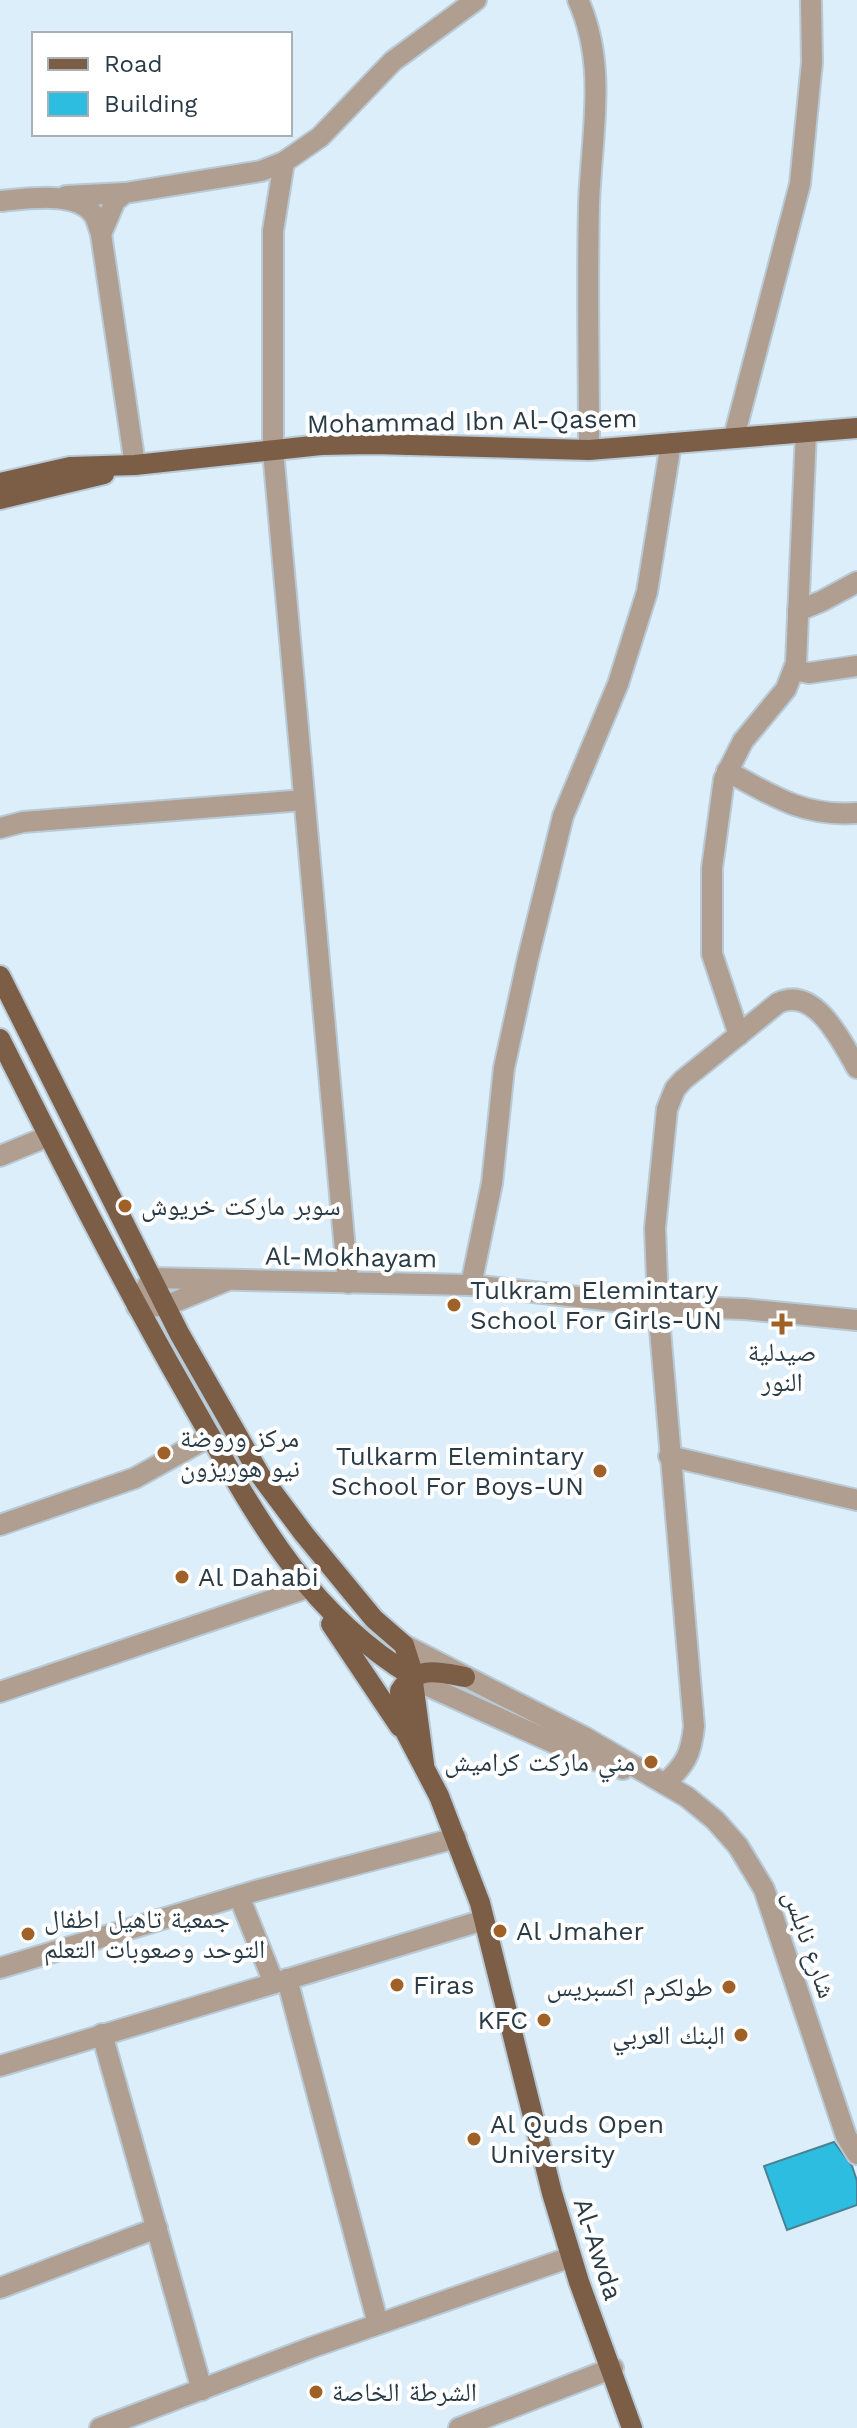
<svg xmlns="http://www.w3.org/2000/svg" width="857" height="2428" viewBox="0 0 857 2428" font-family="'Work Sans','Noto Naskh Arabic',sans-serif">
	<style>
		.building { fill: #2dbde1; stroke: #4b8192; stroke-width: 2 }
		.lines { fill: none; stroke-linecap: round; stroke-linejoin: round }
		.minor-casing { stroke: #b9cad7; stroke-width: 24 }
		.major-casing { stroke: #b9cad7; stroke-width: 24 }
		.minor { stroke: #b09e90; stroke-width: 20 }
		.major { stroke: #7c5e46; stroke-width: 20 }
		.poi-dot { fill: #9f6127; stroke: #fff; stroke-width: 3 }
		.labels { text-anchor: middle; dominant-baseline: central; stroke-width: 8; stroke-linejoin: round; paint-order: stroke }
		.street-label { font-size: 26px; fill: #293b47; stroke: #fff }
		.poi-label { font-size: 26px; fill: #293b47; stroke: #fff; text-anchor: start }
	</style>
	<rect width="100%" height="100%" fill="#ddeefb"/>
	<path class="building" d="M834 2142 852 2166 857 2181V2205L787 2230 764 2166Z"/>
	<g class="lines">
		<g class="minor-casing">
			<g id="minor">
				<path d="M578 0C608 66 591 136 589 205 587 286 589 368 589 450"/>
				<path d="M284 162 273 231V451L348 1283"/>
				<path d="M66 196 125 193"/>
				<path d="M0 201C26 199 77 190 94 215 97 220 99 228 101 234L135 465"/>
				<path d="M101 234 115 201 125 193 261 171 284 162 320 137 393 61 476 0"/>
				<path d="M734 437 800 184 812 62 811 0"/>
				<path d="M798 611 822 601 857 582"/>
				<path d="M794 670 809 673 857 666"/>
				<path d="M727 771C772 796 804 817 857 813"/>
				<path d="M0 828 23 822 304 800"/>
				<path d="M739 1035 712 954V868L724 779 743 741 786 689 796 663 806 432"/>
				<path d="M0 1156 49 1136"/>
				<path d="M226 1281 165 1306 137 1307 151 1278 471 1285 658 1306 744 1309 857 1320"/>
				<path d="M471 1285 492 1183 504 1068 528 958 563 816 618 684 647 592 671 443"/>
				<path d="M669 1456 857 1500"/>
				<path d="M0 1525 135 1478 211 1436"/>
				<path d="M404 1645 586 1738 687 1797 715 1820 738 1846 764 1889 846 2136 857 2154"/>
				<path d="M412 1676 428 1686 585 1757 623 1769"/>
				<path d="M0 1692 307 1588"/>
				<path d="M665 1784C686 1763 691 1755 694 1726L658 1306 655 1228 667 1109 675 1089 683 1080 778 1003C815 985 842 1042 857 1068"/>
				<path d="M239 1896 274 1983"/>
				<path d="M0 1968 255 1891 456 1838"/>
				<path d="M287 1979 378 2324"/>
				<path d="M102 2034 202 2390"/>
				<path d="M0 2066 484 1920"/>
				<path d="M0 2288 157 2228"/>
				<path d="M100 2428 310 2348 571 2257"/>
				<path d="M459 2428 613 2368"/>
			</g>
		</g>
		<g class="major-casing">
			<g id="major">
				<path d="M0 483 70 467 135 465 321 445 373 444 589 450 857 428"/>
				<path d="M0 499 104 474"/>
				<path d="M0 976 179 1333 260 1475 304 1534 374 1619 404 1645 411 1667 424 1764"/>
				<path d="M0 1039C60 1159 120 1278 187 1395 250 1505 300 1608 412 1676"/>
				<path d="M331 1624 400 1727"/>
				<path d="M465 1677C439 1672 416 1665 400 1691L401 1714 405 1731 439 1796 480 1903 552 2193 579 2282 632 2428"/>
			</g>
		</g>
		<use href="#minor" class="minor"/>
		<use href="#major" class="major"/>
	</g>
	<g class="poi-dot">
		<circle cx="125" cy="1206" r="8"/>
		<circle cx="454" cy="1305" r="8"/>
		<path d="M778 1312h8v8h8v8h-8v8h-8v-8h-8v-8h8z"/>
		<circle cx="164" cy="1453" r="8"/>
		<circle cx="600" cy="1471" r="8"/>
		<circle cx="182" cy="1577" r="8"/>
		<circle cx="651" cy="1762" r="8"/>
		<circle cx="500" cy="1931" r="8"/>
		<circle cx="28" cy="1934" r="8"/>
		<circle cx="397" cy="1985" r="8"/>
		<circle cx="729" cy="1987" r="8"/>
		<circle cx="544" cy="2020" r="8"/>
		<circle cx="741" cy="2035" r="8"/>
		<circle cx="474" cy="2139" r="8"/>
		<circle cx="316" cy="2392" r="8"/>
	</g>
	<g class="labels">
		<g class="street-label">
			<text transform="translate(472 421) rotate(-1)">Mohammad Ibn Al-Qasem</text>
			<text transform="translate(351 1257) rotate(1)">Al-Mokhayam</text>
			<text transform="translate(810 1944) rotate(71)">شارع نابلس</text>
			<text transform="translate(598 2249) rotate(72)">Al-Awda</text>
		</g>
		<g class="poi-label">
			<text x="141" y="1206">سوبر ماركت خريوش</text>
			<text x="470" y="1290">Tulkram Elemintary<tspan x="470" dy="30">School For Girls-UN</tspan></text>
			<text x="782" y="1352" text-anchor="middle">صيدلية<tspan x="782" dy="30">النور</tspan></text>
			<text x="180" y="1438">مركز وروضة<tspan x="180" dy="30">نيو هوريزون</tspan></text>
			<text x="584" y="1456" text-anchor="end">Tulkarm Elemintary<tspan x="584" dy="30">School For Boys-UN</tspan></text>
			<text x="198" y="1577">Al Dahabi</text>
			<text x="635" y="1762" text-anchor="end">مني ماركت كراميش</text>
			<text x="44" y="1919">جمعية تاهيل اطفال<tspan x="44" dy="30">التوحد وصعوبات التعلم</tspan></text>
			<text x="516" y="1931">Al Jmaher</text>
			<text x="413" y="1985">Firas</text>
			<text x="713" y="1987" text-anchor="end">طولكرم اكسبريس</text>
			<text x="528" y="2020" text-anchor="end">KFC</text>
			<text x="725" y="2035" text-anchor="end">البنك العربي</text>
			<text x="490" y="2124">Al Quds Open<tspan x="490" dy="30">University</tspan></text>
			<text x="332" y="2392">الشرطة الخاصة</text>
		</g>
	</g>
	<rect x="32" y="32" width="260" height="104" fill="#ffffff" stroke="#a9b1b5" stroke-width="2"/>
	<rect x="48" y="58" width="40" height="12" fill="#7c5e46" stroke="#a9b1b5" stroke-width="2"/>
	<text x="104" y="72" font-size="24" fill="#293b47">Road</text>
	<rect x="48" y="92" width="40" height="24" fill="#2dbde1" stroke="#a9b1b5" stroke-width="2"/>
	<text x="104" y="112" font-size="24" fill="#293b47">Building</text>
</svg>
